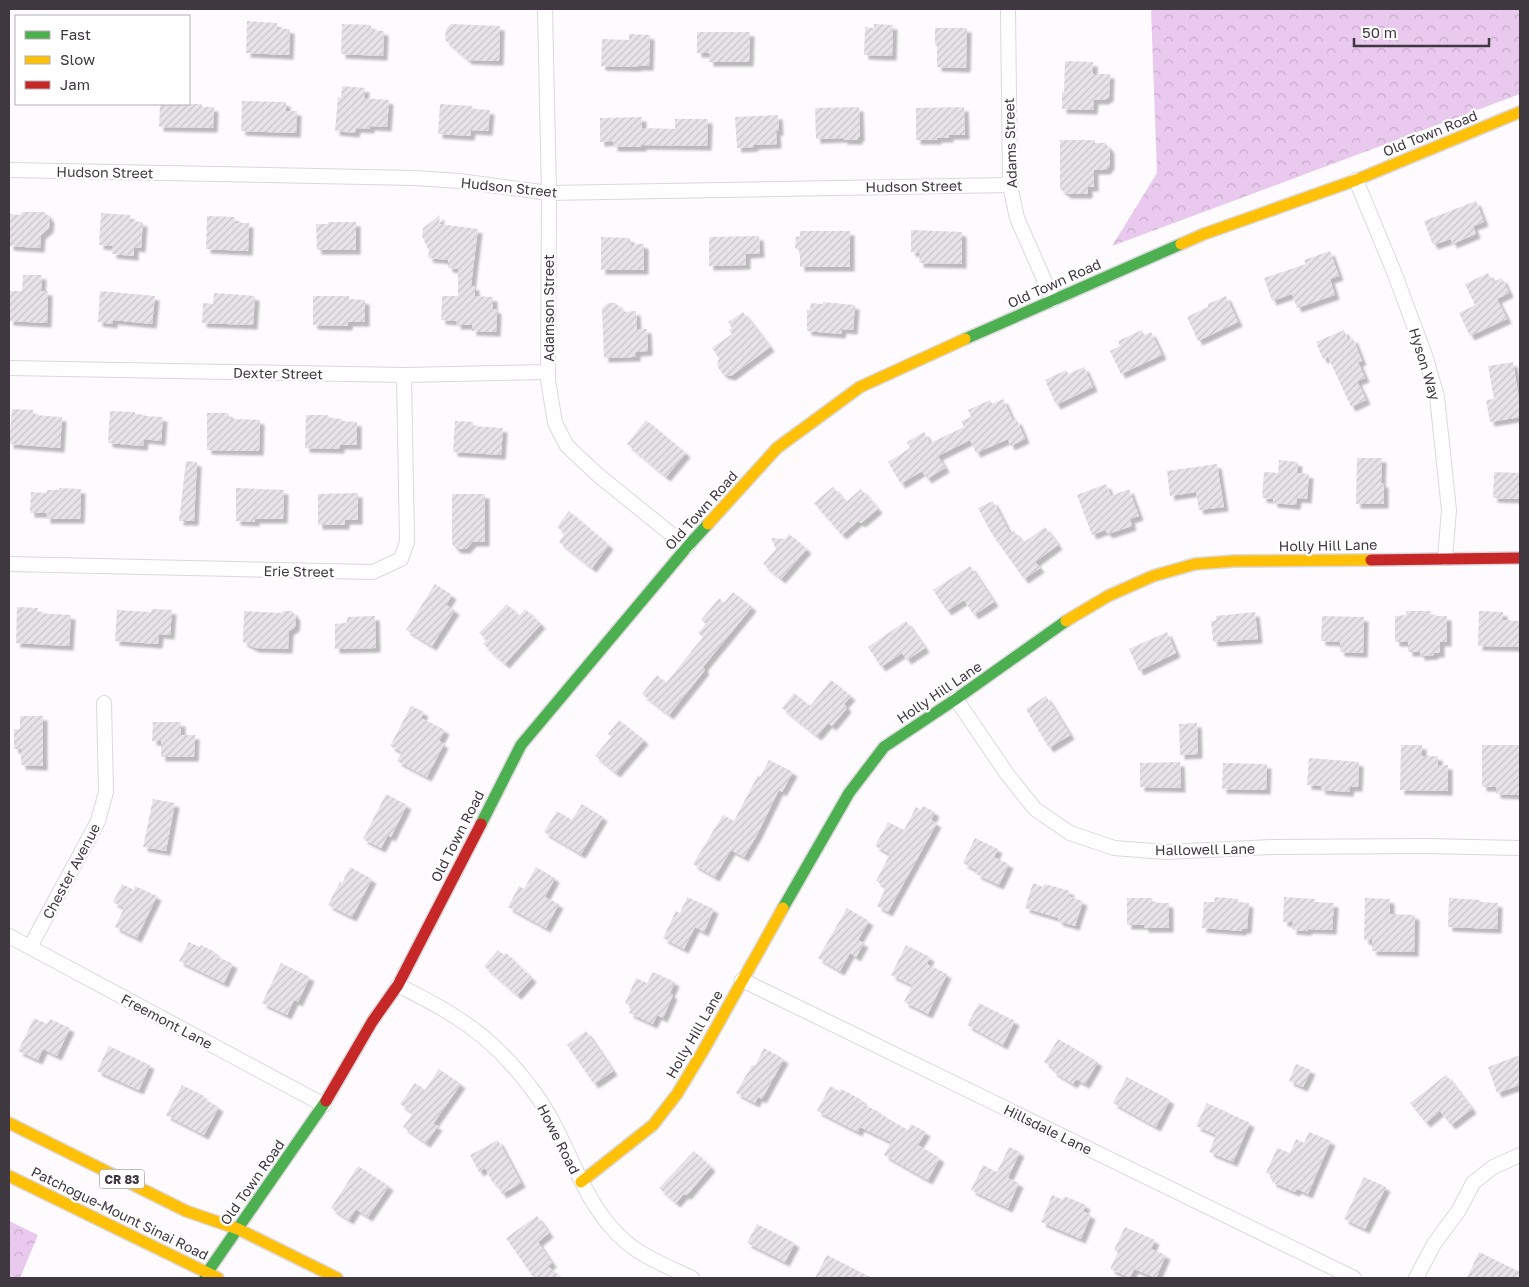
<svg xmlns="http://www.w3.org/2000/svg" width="1529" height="1287" viewBox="0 0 1529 1287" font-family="'Golos Text',sans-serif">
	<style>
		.forest { fill: url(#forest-crowns) }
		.building { fill: url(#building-hatch); filter: url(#shadow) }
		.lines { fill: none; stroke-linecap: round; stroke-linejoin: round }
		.street-casing { stroke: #dcd8dd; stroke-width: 16 }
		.fast-casing { stroke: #dcd8dd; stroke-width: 14 }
		.slow-casing { stroke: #dcd8dd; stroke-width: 14 }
		.jam-casing { stroke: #dcd8dd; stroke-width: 14 }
		.street { stroke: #fffeff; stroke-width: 14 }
		.fast { stroke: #4caf50; stroke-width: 11 }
		.slow { stroke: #ffc107; stroke-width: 11 }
		.jam { stroke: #c62828; stroke-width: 11 }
		.labels { text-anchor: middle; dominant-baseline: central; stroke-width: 4.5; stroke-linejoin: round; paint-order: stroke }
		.shield { fill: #fff; stroke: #79747a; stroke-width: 1 }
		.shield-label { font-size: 12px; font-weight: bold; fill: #403841 }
		.street-label { font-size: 14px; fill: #403841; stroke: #fff }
	</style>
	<defs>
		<pattern id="forest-crowns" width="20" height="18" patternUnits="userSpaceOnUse" patternTransform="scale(1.25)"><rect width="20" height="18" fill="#e9c9ee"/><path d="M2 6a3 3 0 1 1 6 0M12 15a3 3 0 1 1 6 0" fill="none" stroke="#c9adcd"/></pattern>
		<pattern id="building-hatch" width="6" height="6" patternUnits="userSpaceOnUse" patternTransform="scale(1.25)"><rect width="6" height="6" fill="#e7e3e8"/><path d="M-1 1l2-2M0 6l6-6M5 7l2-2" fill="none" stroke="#c7c4c8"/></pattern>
		<filter id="shadow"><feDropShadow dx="4.5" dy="4.5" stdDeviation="1" flood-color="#0004"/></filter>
	</defs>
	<rect width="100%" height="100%" fill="#fdfbfd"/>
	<g class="forest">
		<path d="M1151 9H1520V94L1112 246 1157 173Z"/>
		<path d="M9 1221 38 1235 20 1278H9Z"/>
	</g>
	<g class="building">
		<path d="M247 21 277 23V29H290L289 55 246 53Z"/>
		<path d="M342 24 371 25V30L384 31 383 56 341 54Z"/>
		<path d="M451 24 500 26 499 61 468 60 445 40 446 29Z"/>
		<path d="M874 24 893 25 892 56 864 55 865 27 874 28Z"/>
		<path d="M935 28H967L966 68 937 67V46L935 45Z"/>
		<path d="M697 32H750L749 62H709V53H697Z"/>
		<path d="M629 34 650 35 649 66H637V67L601 66 602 39 629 40Z"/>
		<path d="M1065 61 1093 62V74H1110L1109 97 1104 100H1094L1093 110 1062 109V92L1064 93Z"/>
		<path d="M342 86 365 88 364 98 389 100 387 127 370 126V129L356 128 355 133 335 131 338 97 341 98Z"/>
		<path d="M242 101 286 102V111H297L296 133 241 131Z"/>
		<path d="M160 104H202V107H214L213 128 159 127Z"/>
		<path d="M440 104 472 106 473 109 490 110 488 131 471 130 470 136 438 134Z"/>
		<path d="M859 107 860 137H858V140H843V138L816 139 815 108Z"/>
		<path d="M964 107 965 135H949V138H937V140H916V108Z"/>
		<path d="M778 115 779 131H776L777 144 754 145V147L737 148 735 117Z"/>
		<path d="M642 117V128L675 129V119H708L707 146 642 145V147H613V141L600 142V118Z"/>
		<path d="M1060 140H1095V143H1105L1110 149V165L1106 170H1094V187H1088V194H1067L1060 189Z"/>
		<path d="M1476 201 1484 222 1473 226 1476 234 1452 244 1451 239 1433 245 1424 221Z"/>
		<path d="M21 212H45L50 219 49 228 41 235 40 248 9 246V214L21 215Z"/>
		<path d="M101 213 130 215V221L143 222 141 248 134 247V256L112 254 113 246 99 245Z"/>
		<path d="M440 215 439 224 478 229 471 286H475V296L493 297V309H497L496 332 472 331V325H456L457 321 441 320 442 296H458V269L448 268V260L428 258 429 251 422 236 423 228Z"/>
		<path d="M207 216 235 217 234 223H249L248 251 206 249Z"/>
		<path d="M328 222H356V250H317L316 224H328Z"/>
		<path d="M911 230 962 232V264L919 263 920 253 911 252Z"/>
		<path d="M800 231H850V267H800V251L795 248 796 237 800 236Z"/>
		<path d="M759 236 760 253 746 254V265L709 266V237Z"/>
		<path d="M601 237 630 238V244H644V270H601Z"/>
		<path d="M1330 251 1339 276 1330 279 1335 295 1297 308 1292 294 1272 301 1264 278 1306 264 1304 260Z"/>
		<path d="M1488 273 1493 282 1502 278 1509 293 1497 299 1507 319 1470 336 1459 313 1475 305 1465 284Z"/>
		<path d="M23 275H42L41 291H48L47 323 9 321V291H22Z"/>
		<path d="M100 291 155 296 152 324 113 320V324L98 322Z"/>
		<path d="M214 293 255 296 253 325 202 323 203 303 213 304Z"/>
		<path d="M313 296H349V299L365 300V322H348V326L313 325Z"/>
		<path d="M1226 296 1238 322 1198 341 1187 317 1208 307V304Z"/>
		<path d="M823 302 855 305 853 330 842 329 841 334 807 331V310H810L811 303 823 304Z"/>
		<path d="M608 303H616L623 312 636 311 637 329H647L648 351 636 352V357H633L604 358 602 308Z"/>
		<path d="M743 312 770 347 731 376 723 374 717 366 719 358 712 348 732 334 729 330 732 328 728 322Z"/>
		<path d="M1142 330 1144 335 1151 332 1162 355 1121 374 1110 351 1120 346 1118 341Z"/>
		<path d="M1344 330 1348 340 1353 338 1362 361 1358 362 1365 378 1357 381 1366 400 1351 407 1328 357 1323 359 1316 342Z"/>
		<path d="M1513 362 1520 405V417L1490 422 1486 400 1494 399 1488 366Z"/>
		<path d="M1084 367 1093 387 1056 405 1045 380 1066 370 1068 374Z"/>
		<path d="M1003 399 1013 421 1017 420 1025 439 1010 446 1008 439 976 453 970 440 938 456 945 468 927 479 922 471 901 484 888 462 910 448 907 442 924 432 930 443 964 427 961 421 971 417 968 410 990 400 992 404Z"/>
		<path d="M12 409 33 410V415L62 417 60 448 9 444Z"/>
		<path d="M110 411 135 412V414L145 415V416L163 417 161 441 144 439 143 446 108 443Z"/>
		<path d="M207 413H228L230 419 260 420 259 451 207 450Z"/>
		<path d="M306 415H327L331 418 342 419V421L357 422V445H340V449L305 448Z"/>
		<path d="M646 420 686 453 666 477 627 444Z"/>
		<path d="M455 421 473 422V426L503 428 501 455 453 452Z"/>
		<path d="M1357 458H1382L1381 483H1384V504H1356Z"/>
		<path d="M1279 460 1298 462 1297 473 1309 474 1307 499 1297 498 1296 505 1273 503V499L1262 498 1264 472 1278 473Z"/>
		<path d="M186 461 197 462 194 521H179Z"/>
		<path d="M1217 464 1224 507 1199 510 1196 492 1170 496 1167 471Z"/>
		<path d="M1494 472 1520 473V499L1493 498Z"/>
		<path d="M1106 484 1111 496 1129 489 1139 516 1130 519 1132 526 1108 534 1105 530 1092 535 1077 495Z"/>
		<path d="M833 487 846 502 861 489 878 509 861 523 858 521 842 535 814 503Z"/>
		<path d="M59 488 81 489 80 519H46V513H30L31 492 47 493V490H59Z"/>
		<path d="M236 488 284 490 283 519H255V522L236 521Z"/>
		<path d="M358 493V520H345V525H318V494Z"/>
		<path d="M452 494H485V542H472L466 549H457L452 544Z"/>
		<path d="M993 501 1010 534 1014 531 1023 543 1045 527 1058 545 1035 562 1040 568 1024 579 992 534 978 508Z"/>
		<path d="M569 511 609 545 592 568 559 542 565 533 557 527Z"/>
		<path d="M789 534 807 549 781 579 763 564 776 549 771 538 785 539Z"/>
		<path d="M970 566 994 602 974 615 964 600 947 611 933 590Z"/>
		<path d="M435 584 452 595 446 605 455 610 432 646 406 630Z"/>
		<path d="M733 592 752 607 703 667 705 670 669 715 642 694 657 675 666 683 703 637 698 633 706 624 701 620 719 598 724 603Z"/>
		<path d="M507 604 519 616 525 609 541 624 505 664 483 644 487 640 479 633Z"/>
		<path d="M17 607 38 608 37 613 71 615 69 646 16 643Z"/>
		<path d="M152 609 172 610 170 635 159 634 158 644 115 641 117 610 151 612Z"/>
		<path d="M244 611 282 613 283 611H292L296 617 295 627 289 631 288 649 255 648 243 642Z"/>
		<path d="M1406 611H1431V616H1447V642H1440V653H1434V655L1420 656V652H1408V642H1395V616L1406 615Z"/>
		<path d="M1479 611 1503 612V620L1520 621V647L1478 646Z"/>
		<path d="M1255 612 1258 639 1213 642 1211 621 1216 620V616Z"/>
		<path d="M375 616 376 648 335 649V624L346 623 348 617Z"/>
		<path d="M1322 616 1364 617 1363 653 1340 652V642L1321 641Z"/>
		<path d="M906 621 925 648 907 660 902 653 881 667 868 647Z"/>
		<path d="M1167 632 1176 653 1139 671 1129 649Z"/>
		<path d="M831 680 851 696 844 704 847 708 832 726 828 723 817 736 782 708 794 693 810 706Z"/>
		<path d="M1046 696 1070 735 1049 748 1026 709Z"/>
		<path d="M411 706 424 712 421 718 445 730 439 741 444 744 427 777 397 761 402 752 390 746Z"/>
		<path d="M20 716H43V766L21 765V749H14V729H20Z"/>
		<path d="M619 720 644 740 616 773 595 756 611 737 608 734Z"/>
		<path d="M153 722H181V735H195L194 757H161V741H152Z"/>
		<path d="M1197 723 1198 754 1180 755 1179 724Z"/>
		<path d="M1401 745H1422V756H1438V765H1448V791L1400 790Z"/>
		<path d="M1482 745H1520V795L1496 794V787H1482Z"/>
		<path d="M1309 758 1359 762 1358 787H1350L1349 792 1321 790V786L1307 785Z"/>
		<path d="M769 760 793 772 782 792 779 790 757 835 744 857 731 850 715 877 693 864 723 815 734 821 758 775 760 777Z"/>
		<path d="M1180 762 1181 788 1140 787V763Z"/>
		<path d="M1223 763 1267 764 1266 790 1222 789Z"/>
		<path d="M386 794 407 805 391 837 388 835 381 848 363 839Z"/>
		<path d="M153 799 175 803 166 851 143 847Z"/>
		<path d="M582 804 603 817 581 854 544 832 557 811 572 820Z"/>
		<path d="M923 806 935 812 931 820 937 823 888 912 877 906 886 887 876 881 890 854 875 846 888 822 904 830 916 807 921 810Z"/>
		<path d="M975 838 998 849 994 857 1009 864 999 885 976 874 978 871 963 863Z"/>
		<path d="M350 867 372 879 352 917 328 905 340 882 342 883Z"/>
		<path d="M536 867 555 878 545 897 559 904 546 928 508 907 519 886 524 889Z"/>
		<path d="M1033 883 1043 887 1045 884 1070 891 1068 896 1083 901 1075 926 1058 921V918L1025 908Z"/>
		<path d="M122 884 134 890 135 886 157 896 137 938 115 927 124 908 113 902Z"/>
		<path d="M687 897 714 909 704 932 695 927 684 949 663 938 676 911 680 913Z"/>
		<path d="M1215 897 1238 899 1237 902 1249 903 1247 929H1242V931L1202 928 1204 902H1214Z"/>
		<path d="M1284 897 1315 899V902L1334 903 1332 930 1308 929 1307 931 1292 930 1293 922H1283Z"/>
		<path d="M1127 898H1152L1153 903H1169V928H1144V925H1127Z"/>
		<path d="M1365 898 1390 899V914L1415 915 1414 952 1372 951V940H1364Z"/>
		<path d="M1449 898 1480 900 1481 902 1498 903 1497 929 1448 927Z"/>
		<path d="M847 908 869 921 858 940 864 943 856 957 850 953 840 971 818 958Z"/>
		<path d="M189 942 200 947 201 945 215 952 214 955 233 964 224 983 179 961Z"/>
		<path d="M906 945 930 957 927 964 947 974 928 1014 904 1002 912 985 891 975Z"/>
		<path d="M498 950 504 955 506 953 532 978 517 995 484 966Z"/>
		<path d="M281 963 310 977 298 1002 294 1000 287 1015 262 1003Z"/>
		<path d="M653 972 675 982 670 993 673 995 663 1018 657 1015 653 1024 629 1013 632 1007 625 1003 636 978 647 983Z"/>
		<path d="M979 1003 1015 1021 1003 1045 967 1025Z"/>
		<path d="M34 1018 47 1024 50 1019 70 1028 57 1056 43 1049 38 1060 18 1051Z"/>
		<path d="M586 1031 613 1071 594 1084 567 1045Z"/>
		<path d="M1058 1039 1098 1062 1085 1084 1076 1079 1073 1084 1052 1071 1054 1068 1044 1062Z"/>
		<path d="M109 1046 150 1065 139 1090 97 1071Z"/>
		<path d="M764 1048 784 1059 762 1099 758 1097 755 1103 736 1093 752 1065 755 1066Z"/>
		<path d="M1520 1055V1085L1497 1093 1488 1067Z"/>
		<path d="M1296 1064 1311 1070 1303 1087 1289 1081Z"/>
		<path d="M439 1069 461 1084 433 1124 438 1126 426 1143 403 1127 413 1113 400 1104 415 1083 425 1090Z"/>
		<path d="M1446 1075 1472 1109 1451 1125 1440 1111 1426 1123 1410 1103Z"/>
		<path d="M1127 1077 1170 1100 1156 1127 1113 1103Z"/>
		<path d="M182 1085 204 1096 202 1098 219 1107 204 1135 166 1115Z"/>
		<path d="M830 1086 839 1091 841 1089 862 1100 861 1103 881 1113 880 1114 908 1130 911 1124 926 1132 918 1145 940 1158 928 1180 884 1155 891 1142 860 1127 858 1132 817 1111Z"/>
		<path d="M1207 1103 1250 1123 1233 1162 1209 1152 1216 1135 1196 1126Z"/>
		<path d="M1309 1132 1331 1141 1308 1194 1297 1189 1295 1192 1272 1182 1273 1176 1266 1173 1277 1148 1290 1153 1296 1139 1304 1143Z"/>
		<path d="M498 1140 521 1183 502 1194 495 1182 493 1183 485 1168 479 1172 470 1155Z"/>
		<path d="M1009 1147 1020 1152 1008 1178 1019 1183 1008 1208 971 1190 983 1165 997 1172Z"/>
		<path d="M694 1151 711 1167 687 1195 684 1194 676 1203 659 1188Z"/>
		<path d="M358 1166 389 1186 368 1217 356 1209 349 1220 331 1208Z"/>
		<path d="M1364 1177 1386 1187 1365 1229 1344 1219Z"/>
		<path d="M1052 1195 1063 1200 1064 1196 1086 1205 1083 1211 1091 1215 1081 1239 1041 1222Z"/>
		<path d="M537 1216 549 1233 538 1242 552 1263 548 1266 561 1278H534L506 1238Z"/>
		<path d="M757 1224 795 1243 785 1262 747 1243Z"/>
		<path d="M1125 1227 1155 1240 1151 1249 1166 1255 1156 1278 1134 1269 1130 1278 1110 1269 1118 1252 1114 1250Z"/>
		<path d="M1479 1252 1520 1272V1278H1467Z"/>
		<path d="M827 1255 872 1278H815Z"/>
	</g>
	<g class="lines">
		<g class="street-casing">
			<g id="street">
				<path d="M545 9 549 193 548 380 555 423 567 446 598 475 687 547"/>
				<path d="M1008 9 1010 185 1017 218 1053 300"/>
				<path d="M9 170 415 178 459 181 549 193 1010 185"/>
				<path d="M1356 180 1394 272 1426 358 1437 397 1449 510 1445 558"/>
				<path d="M9 368 404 375 548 372"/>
				<path d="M9 564 373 572 401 559 407 542 404 375"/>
				<path d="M956 699 1007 774 1035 809 1070 833 1114 848 1166 852 1273 847 1426 846 1520 848"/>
				<path d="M9 936 324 1105"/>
				<path d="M30 947 98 821 106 792 104 703"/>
				<path d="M742 980 1354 1278"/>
				<path d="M398 985C417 995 436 1004 454 1016 484 1034 510 1060 531 1088 569 1136 578 1201 626 1242 645 1258 669 1267 692 1278"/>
				<path d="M1416 1278 1434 1244 1459 1210 1473 1183 1493 1167 1520 1155"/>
			</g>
		</g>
		<g class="fast-casing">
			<g id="fast">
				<path d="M965 339 1181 244"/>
				<path d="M481 824 521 745 687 547 708 524"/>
				<path d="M783 908 849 793 884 747 956 699 1066 621"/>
				<path d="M205 1278 207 1273 326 1101"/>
			</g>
		</g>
		<g class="slow-casing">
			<g id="slow">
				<path d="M1181 244 1204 234 1356 180 1520 112"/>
				<path d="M708 524 777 448 860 387 965 339"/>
				<path d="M1066 621 1108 596 1153 576 1195 564 1235 561 1371 560"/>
				<path d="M9 1123 186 1211 238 1229 337 1278"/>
				<path d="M9 1176 218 1278"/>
				<path d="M581 1182 653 1125 677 1094 703 1051 783 908"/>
			</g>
		</g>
		<g class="jam-casing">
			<g id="jam">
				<path d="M1371 560 1520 558"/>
				<path d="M326 1101 372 1022 398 985 481 824"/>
			</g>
		</g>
		<use href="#street" class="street"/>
		<use href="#fast" class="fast"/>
		<use href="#slow" class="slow"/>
		<use href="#jam" class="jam"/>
	</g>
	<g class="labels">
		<rect class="shield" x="99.5" y="1169.5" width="45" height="19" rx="4"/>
		<g class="shield-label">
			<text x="122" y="1179">CR 83</text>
		</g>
		<g class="street-label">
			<text transform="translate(1430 133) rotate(-22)">Old Town Road</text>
			<text transform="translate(1010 143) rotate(-92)">Adams Street</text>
			<text transform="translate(105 172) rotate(1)">Hudson Street</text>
			<text transform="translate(914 186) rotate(-1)">Hudson Street</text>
			<text transform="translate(509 187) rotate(6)">Hudson Street</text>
			<text transform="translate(1054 283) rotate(-24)">Old Town Road</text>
			<text transform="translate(548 308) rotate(-90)">Adamson Street</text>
			<text transform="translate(1425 364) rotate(73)">Hyson Way</text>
			<text transform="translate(278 373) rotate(1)">Dexter Street</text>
			<text transform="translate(701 510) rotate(-48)">Old Town Road</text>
			<text transform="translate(1328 545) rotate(-1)">Holly Hill Lane</text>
			<text transform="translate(299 571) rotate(1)">Erie Street</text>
			<text transform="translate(939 692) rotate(-34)">Holly Hill Lane</text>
			<text transform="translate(457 836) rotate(-63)">Old Town Road</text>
			<text transform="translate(1205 849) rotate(-1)">Hallowell Lane</text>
			<text transform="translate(71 871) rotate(-62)">Chester Avenue</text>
			<text transform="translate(167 1021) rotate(28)">Freemont Lane</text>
			<text transform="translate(694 1034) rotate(-60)">Holly Hill Lane</text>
			<text transform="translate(1048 1129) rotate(26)">Hillsdale Lane</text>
			<text transform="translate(559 1139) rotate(63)">Howe Road</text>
			<text transform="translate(252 1182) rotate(-55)">Old Town Road</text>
			<text transform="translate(120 1213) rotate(26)">Patchogue-Mount Sinai Road</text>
		</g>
	</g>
	<rect width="1529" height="1287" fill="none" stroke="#403841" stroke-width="20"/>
	<rect x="15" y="15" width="175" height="90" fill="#ffffff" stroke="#b3afb3"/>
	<rect x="25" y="31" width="25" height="8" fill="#4caf50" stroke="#b3afb3"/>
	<text x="60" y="40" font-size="15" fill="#403841">Fast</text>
	<rect x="25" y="56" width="25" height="8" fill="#ffc107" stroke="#b3afb3"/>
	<text x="60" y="65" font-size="15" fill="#403841">Slow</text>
	<rect x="25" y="81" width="25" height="8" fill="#c62828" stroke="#b3afb3"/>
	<text x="60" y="90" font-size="15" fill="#403841">Jam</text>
	<path d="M1354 38v8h135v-8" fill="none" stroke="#403841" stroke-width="2.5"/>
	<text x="1362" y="38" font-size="15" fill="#403841" stroke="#ffffff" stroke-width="4" paint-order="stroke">50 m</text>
</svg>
